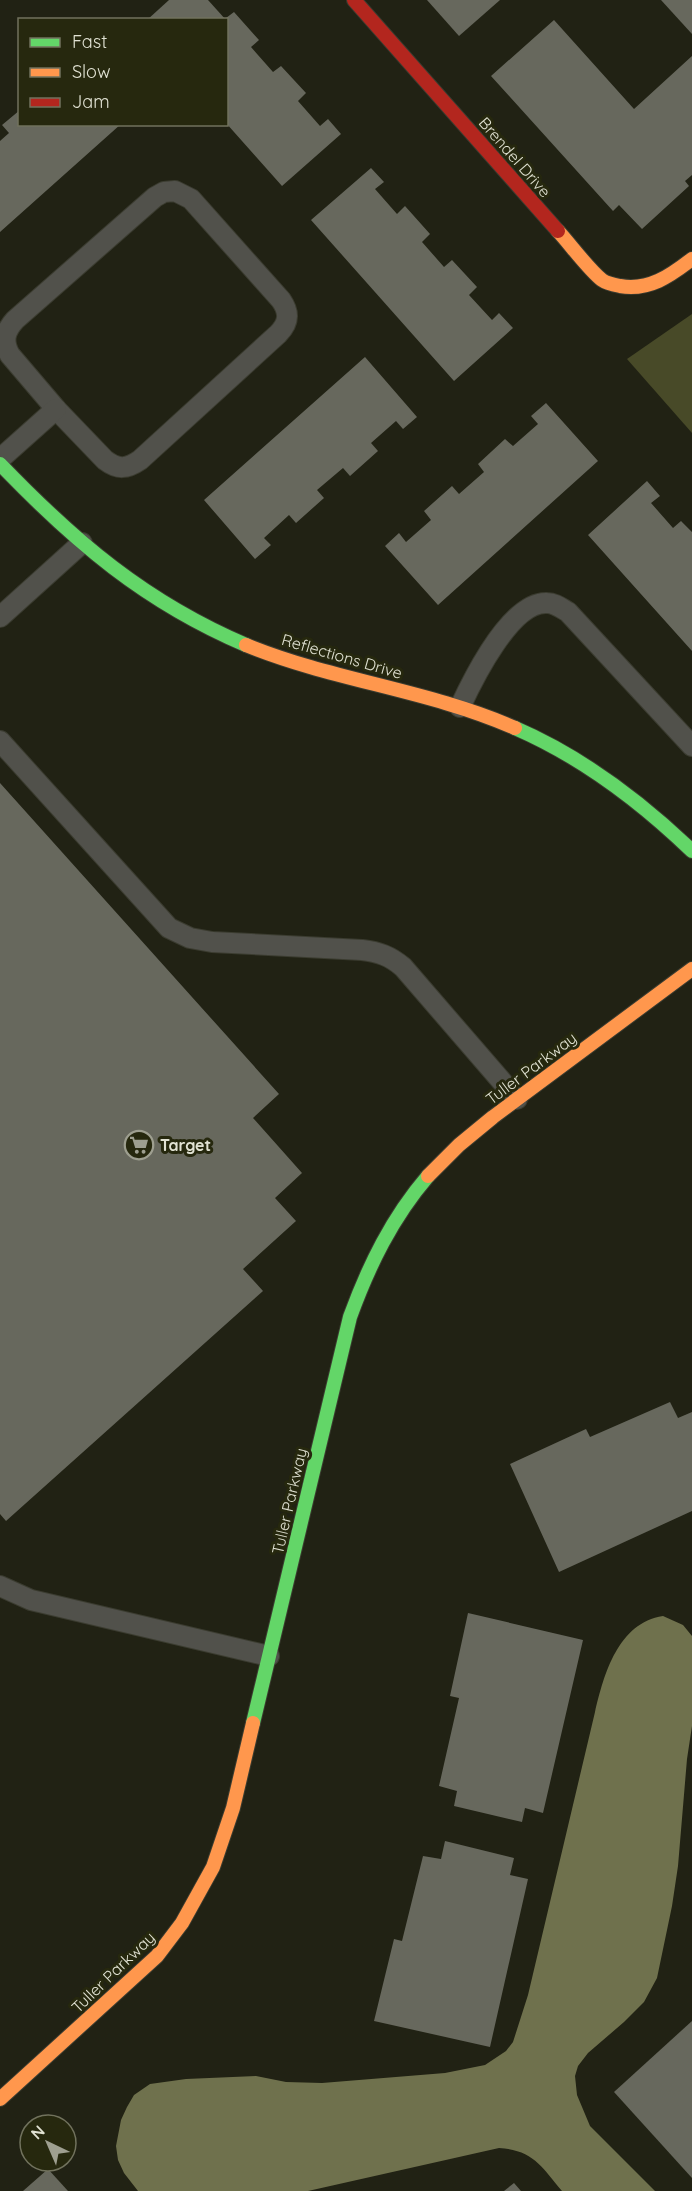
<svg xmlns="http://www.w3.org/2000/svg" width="692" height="2191" viewBox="0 0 692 2191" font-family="Quicksand,sans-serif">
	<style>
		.forest { fill: #484a28 }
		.water { fill: #6f714d }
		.building { fill: #67685d }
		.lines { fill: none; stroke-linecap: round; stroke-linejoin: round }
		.lane-casing { stroke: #3b3c30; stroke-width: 22 }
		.fast-casing { stroke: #3b3c30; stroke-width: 16 }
		.slow-casing { stroke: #3b3c30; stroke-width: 16 }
		.jam-casing { stroke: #3b3c30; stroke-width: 16 }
		.lane { stroke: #51514b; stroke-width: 20 }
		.fast { stroke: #63d668; stroke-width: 14 }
		.slow { stroke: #ff974d; stroke-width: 14 }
		.jam { stroke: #b3261e; stroke-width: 14 }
		.labels { text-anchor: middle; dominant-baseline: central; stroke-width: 6; stroke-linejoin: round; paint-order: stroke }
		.street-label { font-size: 16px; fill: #e1e2d3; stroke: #26280e }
		.poi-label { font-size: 16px; font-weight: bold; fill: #e1e2d3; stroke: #26280e; text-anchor: start }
	</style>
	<rect width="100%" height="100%" fill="#212214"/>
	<path class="forest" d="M692 314V433L627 359Z"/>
	<path class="water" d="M663 1616 683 1625 692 1636V1726L687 1759 678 1866 672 1906 657 1978 644 2002 624 2022 588 2053 578 2066 575 2076 577 2095 590 2126 655 2191H562C542 2167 533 2150 499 2148L308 2191H138L124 2173 118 2160 116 2146 121 2120 127 2107 134 2095 150 2084 186 2079 256 2076 286 2082 322 2083 445 2073 485 2065 506 2051 513 2042 528 1995 595 1712C604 1674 618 1623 663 1616Z"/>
	<g class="building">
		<path d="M169 0H208L226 20H147Z"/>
		<path d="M427 0H500L459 36Z"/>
		<path d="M661 0H692V34Z"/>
		<path d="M234 12 259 40 251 47 273 72 281 66 306 93 298 101 320 126 328 119 341 134 282 186 226 123V18Z"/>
		<path d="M554 20 634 109 692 56V175L685 181 689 186 642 229 619 205 613 211 491 76Z"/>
		<path d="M20 110V124H121L0 232V141L9 133 2 125Z"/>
		<path d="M371 168 384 182 375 189 397 214 405 206 430 234 422 242 444 267 452 260 477 287 469 295 492 320 499 313 513 328 454 381 311 220Z"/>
		<path d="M365 357 417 417 403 429 396 421 371 443 378 451 350 476 343 468 317 490 324 498 296 523 289 515 264 538 271 545 255 559 204 500Z"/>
		<path d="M546 403 598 461 438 605 385 546 399 533 406 542 431 520 424 511 452 486 459 494 484 472 478 464 505 439 513 446 538 424 531 416Z"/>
		<path d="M647 481 660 496 651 503 673 528 681 521 692 532V651L588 535Z"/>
		<path d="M0 783 279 1094 253 1118 302 1173 275 1198 296 1221 243 1269 263 1291 6 1521 0 1514Z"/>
		<path d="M670 1402 678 1418 692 1412V1511L559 1572 510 1464 586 1429 590 1437Z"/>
		<path d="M468 1613 583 1640 543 1813 525 1808 522 1822 454 1806 457 1791 439 1786 459 1698 450 1696Z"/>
		<path d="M445 1841 514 1858 510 1875 528 1879 490 2047 374 2021 394 1939 402 1941 423 1856 441 1859Z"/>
		<path d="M692 2021V2178L614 2092Z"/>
		<path d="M48 2169 68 2191H23Z"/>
		<path d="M514 2183 521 2191H504Z"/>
	</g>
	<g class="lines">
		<g class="lane-casing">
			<g id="lane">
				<path d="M175 191 191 199 281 300C290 313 289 323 278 334L140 460C127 469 118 470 105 460L56 409 10 355C2 341 5 331 15 320L155 197 164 192Z"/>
				<path d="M0 459 56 409"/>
				<path d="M0 617 82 543"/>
				<path d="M460 707C473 679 511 601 547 603 555 603 561 608 568 612L692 746"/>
				<path d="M0 741 169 928 190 938 212 942 362 950C379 952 390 956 403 967L517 1099"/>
				<path d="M0 1586 31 1600 269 1656"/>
			</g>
		</g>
		<g class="fast-casing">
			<g id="fast">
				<path d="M0 464C75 542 145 602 246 645"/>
				<path d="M515 728C582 757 640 801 692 851"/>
				<path d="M253 1723 350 1317C369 1265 392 1218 428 1176"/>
			</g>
		</g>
		<g class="slow-casing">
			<g id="slow">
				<path d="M558 231C570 244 589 270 602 280 606 283 615 285 620 286 649 291 670 276 692 259"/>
				<path d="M246 645C334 681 429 690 515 728"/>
				<path d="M428 1176 459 1145 493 1117 692 969"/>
				<path d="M0 2099 157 1956 182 1923 213 1867 233 1808 253 1723"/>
			</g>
		</g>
		<g class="jam-casing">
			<path id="jam" d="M354 0 558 231"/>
		</g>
		<use href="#lane" class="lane"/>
		<use href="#fast" class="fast"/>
		<use href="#slow" class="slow"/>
		<use href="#jam" class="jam"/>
	</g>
	<defs>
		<g id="supermarket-ring" transform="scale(1.5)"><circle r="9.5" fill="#26280e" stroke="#9e9f90" stroke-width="1.5"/><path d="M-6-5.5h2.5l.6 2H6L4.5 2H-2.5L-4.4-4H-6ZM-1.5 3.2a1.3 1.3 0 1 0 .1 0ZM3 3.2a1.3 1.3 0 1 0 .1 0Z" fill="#9e9f90"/></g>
	</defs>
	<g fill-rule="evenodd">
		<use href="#supermarket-ring" x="139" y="1145"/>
	</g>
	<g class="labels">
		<g class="street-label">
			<text transform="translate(515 157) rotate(49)">Brendel Drive</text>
			<text transform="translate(342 656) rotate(16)">Reflections Drive</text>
			<text transform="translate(531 1068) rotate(-37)">Tuller Parkway</text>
			<text transform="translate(289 1501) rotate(-77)">Tuller Parkway</text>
			<text transform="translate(113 1972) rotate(-44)">Tuller Parkway</text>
		</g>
		<g class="poi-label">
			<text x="160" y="1145">Target</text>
		</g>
	</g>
	<rect x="18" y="18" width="210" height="108" fill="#26280e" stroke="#71725d" stroke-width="1.5"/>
	<rect x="30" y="38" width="30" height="9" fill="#63d668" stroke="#71725d" stroke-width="1.5"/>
	<text x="72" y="48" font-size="18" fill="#e1e2d3">Fast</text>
	<rect x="30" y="68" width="30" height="9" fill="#ff974d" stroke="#71725d" stroke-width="1.5"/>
	<text x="72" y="78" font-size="18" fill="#e1e2d3">Slow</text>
	<rect x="30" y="98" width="30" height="9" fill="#b3261e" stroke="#71725d" stroke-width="1.5"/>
	<text x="72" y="108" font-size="18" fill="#e1e2d3">Jam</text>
	<g transform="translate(48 2143) rotate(316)"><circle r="28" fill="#26280e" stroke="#71725d" stroke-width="1.5"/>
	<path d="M0-4.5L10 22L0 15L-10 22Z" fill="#9e9f90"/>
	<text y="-9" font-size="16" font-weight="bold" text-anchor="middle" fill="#e1e2d3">N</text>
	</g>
</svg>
